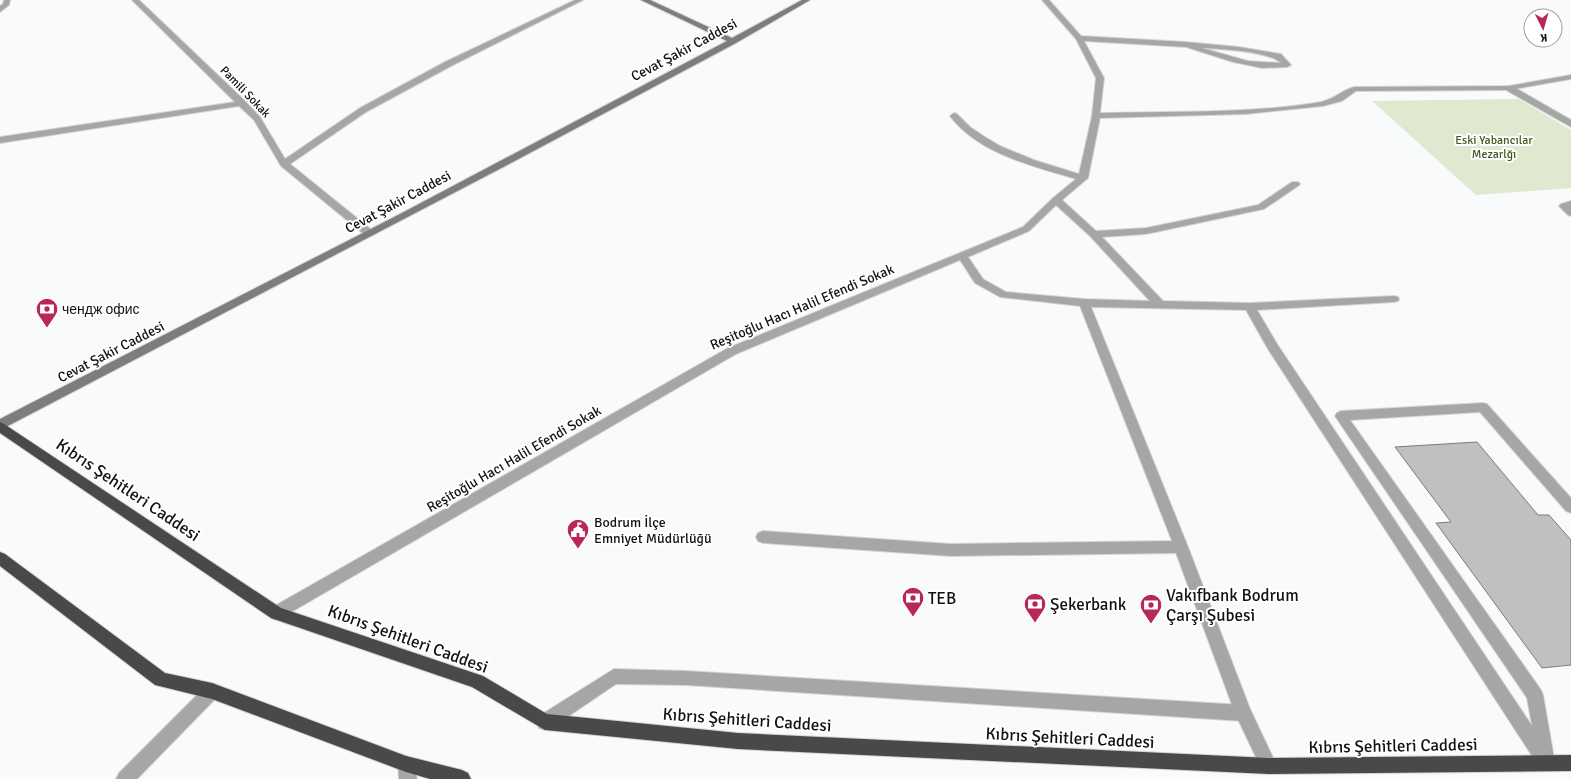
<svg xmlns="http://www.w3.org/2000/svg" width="1571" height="779" viewBox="0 0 1571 779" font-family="Signika,sans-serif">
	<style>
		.green { fill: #dfe9cf }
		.building { fill: #bfc0c1; stroke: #7a7b7c }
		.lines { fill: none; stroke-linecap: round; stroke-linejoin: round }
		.lane-casing { stroke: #d4d5d6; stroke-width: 2 }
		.street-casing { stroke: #d4d5d6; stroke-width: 2 }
		.secondary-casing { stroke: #d4d5d6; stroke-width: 2 }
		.highway-casing { stroke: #d4d5d6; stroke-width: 2 }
		.lane { fill: #a6a6a5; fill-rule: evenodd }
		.street { fill: #a6a6a5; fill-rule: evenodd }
		.secondary { fill: #7e7d7d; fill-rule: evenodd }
		.highway { fill: #4a4948; fill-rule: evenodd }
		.labels { text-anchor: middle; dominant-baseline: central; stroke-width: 4; stroke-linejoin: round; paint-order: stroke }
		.far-street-label { font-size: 12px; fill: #121212; stroke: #fff }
		.far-park-label { font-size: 12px; fill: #44561d; stroke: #fff }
		.street-label { font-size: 14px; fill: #121212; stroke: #fff }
		.poi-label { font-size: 14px; fill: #121212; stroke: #fff; text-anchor: start }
		.near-street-label { font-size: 17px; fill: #121212; stroke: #fff }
		.near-poi-label { font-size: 17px; fill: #121212; stroke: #fff; text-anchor: start }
	</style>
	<rect width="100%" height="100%" fill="#f9fafb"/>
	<path class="green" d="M1519 99 1571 130V188L1476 195 1372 101Z"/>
	<path class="building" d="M1477 442 1538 515H1549L1571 540V665L1542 668 1436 523 1451 522 1395 447Z"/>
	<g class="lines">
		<g class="lane-casing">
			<g id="lane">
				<path d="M1506 86H1512L1571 120V127L1506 90Z"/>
				<path d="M1571 201V216L1568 215 1559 206 1561 204Z"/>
				<path d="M1483 403 1487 404 1571 498V513L1566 511 1480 412 1350 420 1541 690 1543 695 1554 758 1552 764 1546 766 1540 764 1538 758 1527 698 1335 416 1337 413 1341 411Z"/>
				<path d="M614 669 686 671 1243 705 1249 707 1251 713 1249 719 1243 721 686 685 616 684 551 728 545 730 539 728 537 722 539 716Z"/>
				<path d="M406 756 412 758 417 779H399L398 764 400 758Z"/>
			</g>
		</g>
		<g class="street-casing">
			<g id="street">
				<path d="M4 0H10L9 5 0 12V6L3 4Z"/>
				<path d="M132 0H139L245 101 260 117 285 159 360 108 445 62 575 0H583L451 66 366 112 290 164 373 231 374 233 373 235H365L281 166 254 120 239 106 0 143V137L235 102Z"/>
				<path d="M1042 0H1049L1081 36 1186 42 1239 47 1281 54 1291 65 1287 67 1262 68 1233 62 1186 47 1084 41 1104 78 1100 113C1174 111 1249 114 1321 102 1335 99 1342 90 1354 87L1509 86 1571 75V79L1509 90 1356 91 1342 101 1323 106 1246 114 1100 118 1088 178 1062 200 1096 231 1146 228 1258 205 1292 182H1298L1300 184 1298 186 1264 209 1146 234 1102 237 1163 301 1250 303 1394 296 1398 297 1399 299 1398 301 1394 302 1257 310 1277 344 1552 756 1554 762 1552 768 1546 770 1540 768 1268 349 1246 310 1091 307 1188 547 1250 709 1277 766 1275 772 1269 774 1263 772 1235 713 1176 553 951 556 763 543 758 541 756 537 758 533 763 531 951 544 1172 541 1080 306 1000 297 975 283 960 260 736 354 281 618 276 620 271 618 269 613 271 608 728 348 1023 227 1053 198 1076 179C1033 166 979 154 950 116L954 113 957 114 970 127 985 137 1000 146 1034 160 1079 174 1092 116 1096 78 1076 39ZM1202 48C1220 49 1269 51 1281 63L1248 61ZM1056 205 1090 236 1150 301 1084 299 1006 292 983 279 968 257 1029 231Z"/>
				<path d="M212 683 218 686 220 691 218 696 137 779H116L119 773 206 686Z"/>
			</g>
		</g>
		<g class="secondary-casing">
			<path id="secondary" d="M641 0H650L732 38 802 0H810L736 43 509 164 0 430V419L402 213 727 41Z"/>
		</g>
		<g class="highway-casing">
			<g id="highway">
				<path d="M0 422 4 424 281 608 483 676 547 714 738 733 1269 758 1571 755V771L1269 774 738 749 545 730 472 687 271 618 0 433Z"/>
				<path d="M0 552 5 554 165 673 212 683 406 756 462 770 468 773 471 779H430L406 772 212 699 155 685 0 566Z"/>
			</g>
		</g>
		<use href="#lane" class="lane"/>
		<use href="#street" class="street"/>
		<use href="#secondary" class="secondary"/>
		<use href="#highway" class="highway"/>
	</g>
	<defs>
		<g id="bank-pin" transform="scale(1.15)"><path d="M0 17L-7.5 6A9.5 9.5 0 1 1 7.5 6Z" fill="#b72859" stroke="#fff"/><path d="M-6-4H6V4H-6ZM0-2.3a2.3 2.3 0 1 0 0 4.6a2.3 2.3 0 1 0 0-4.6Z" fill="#fff"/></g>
		<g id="civic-pin" transform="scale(1.15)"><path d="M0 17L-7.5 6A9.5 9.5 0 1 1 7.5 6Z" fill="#b72859" stroke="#fff"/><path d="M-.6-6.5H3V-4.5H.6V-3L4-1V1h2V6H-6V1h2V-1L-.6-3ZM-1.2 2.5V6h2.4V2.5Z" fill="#fff"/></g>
	</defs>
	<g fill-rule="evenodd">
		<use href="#bank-pin" x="47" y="309"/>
		<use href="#civic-pin" x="578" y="530"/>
		<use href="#bank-pin" x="913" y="598"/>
		<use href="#bank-pin" x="1035" y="604"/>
		<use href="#bank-pin" x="1151" y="605"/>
	</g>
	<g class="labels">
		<g class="far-street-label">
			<text transform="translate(245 92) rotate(46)">Pamili Sokak</text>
		</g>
		<g class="far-park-label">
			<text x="1494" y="140">Eski Yabancılar<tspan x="1494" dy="14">Mezarlğı</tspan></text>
		</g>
		<g class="street-label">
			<text transform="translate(684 50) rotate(-28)">Cevat Şakir Caddesi</text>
			<text transform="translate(398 202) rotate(-28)">Cevat Şakir Caddesi</text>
			<text transform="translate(802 307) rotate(-23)">Reşitoğlu Hacı Halil Efendi Sokak</text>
			<text transform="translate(111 352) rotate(-27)">Cevat Şakir Caddesi</text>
			<text transform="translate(514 459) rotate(-30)">Reşitoğlu Hacı Halil Efendi Sokak</text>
		</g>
		<g class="poi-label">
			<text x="62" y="309">чендж офис</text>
			<text x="594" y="522">Bodrum İlçe<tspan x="594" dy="16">Emniyet Müdürlüğü</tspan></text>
		</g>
		<g class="near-street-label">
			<text transform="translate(128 490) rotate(34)">Kıbrıs Şehitleri Caddesi</text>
			<text transform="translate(408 639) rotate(20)">Kıbrıs Şehitleri Caddesi</text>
			<text transform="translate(747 720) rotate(4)">Kıbrıs Şehitleri Caddesi</text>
			<text transform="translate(1070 738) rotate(3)">Kıbrıs Şehitleri Caddesi</text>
			<text transform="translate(1393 746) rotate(-1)">Kıbrıs Şehitleri Caddesi</text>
		</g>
		<g class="near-poi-label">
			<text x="1166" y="595">Vakıfbank Bodrum<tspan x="1166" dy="20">Çarşı Şubesi</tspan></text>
			<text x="928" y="598">TEB</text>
			<text x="1050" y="604">Şekerbank</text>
		</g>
	</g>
	<g transform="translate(1543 28) rotate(175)"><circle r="19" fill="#ffffff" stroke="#a0a0a0"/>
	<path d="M0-3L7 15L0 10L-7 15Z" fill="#b72859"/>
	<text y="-6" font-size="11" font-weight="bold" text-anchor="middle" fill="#121212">K</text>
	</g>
</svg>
